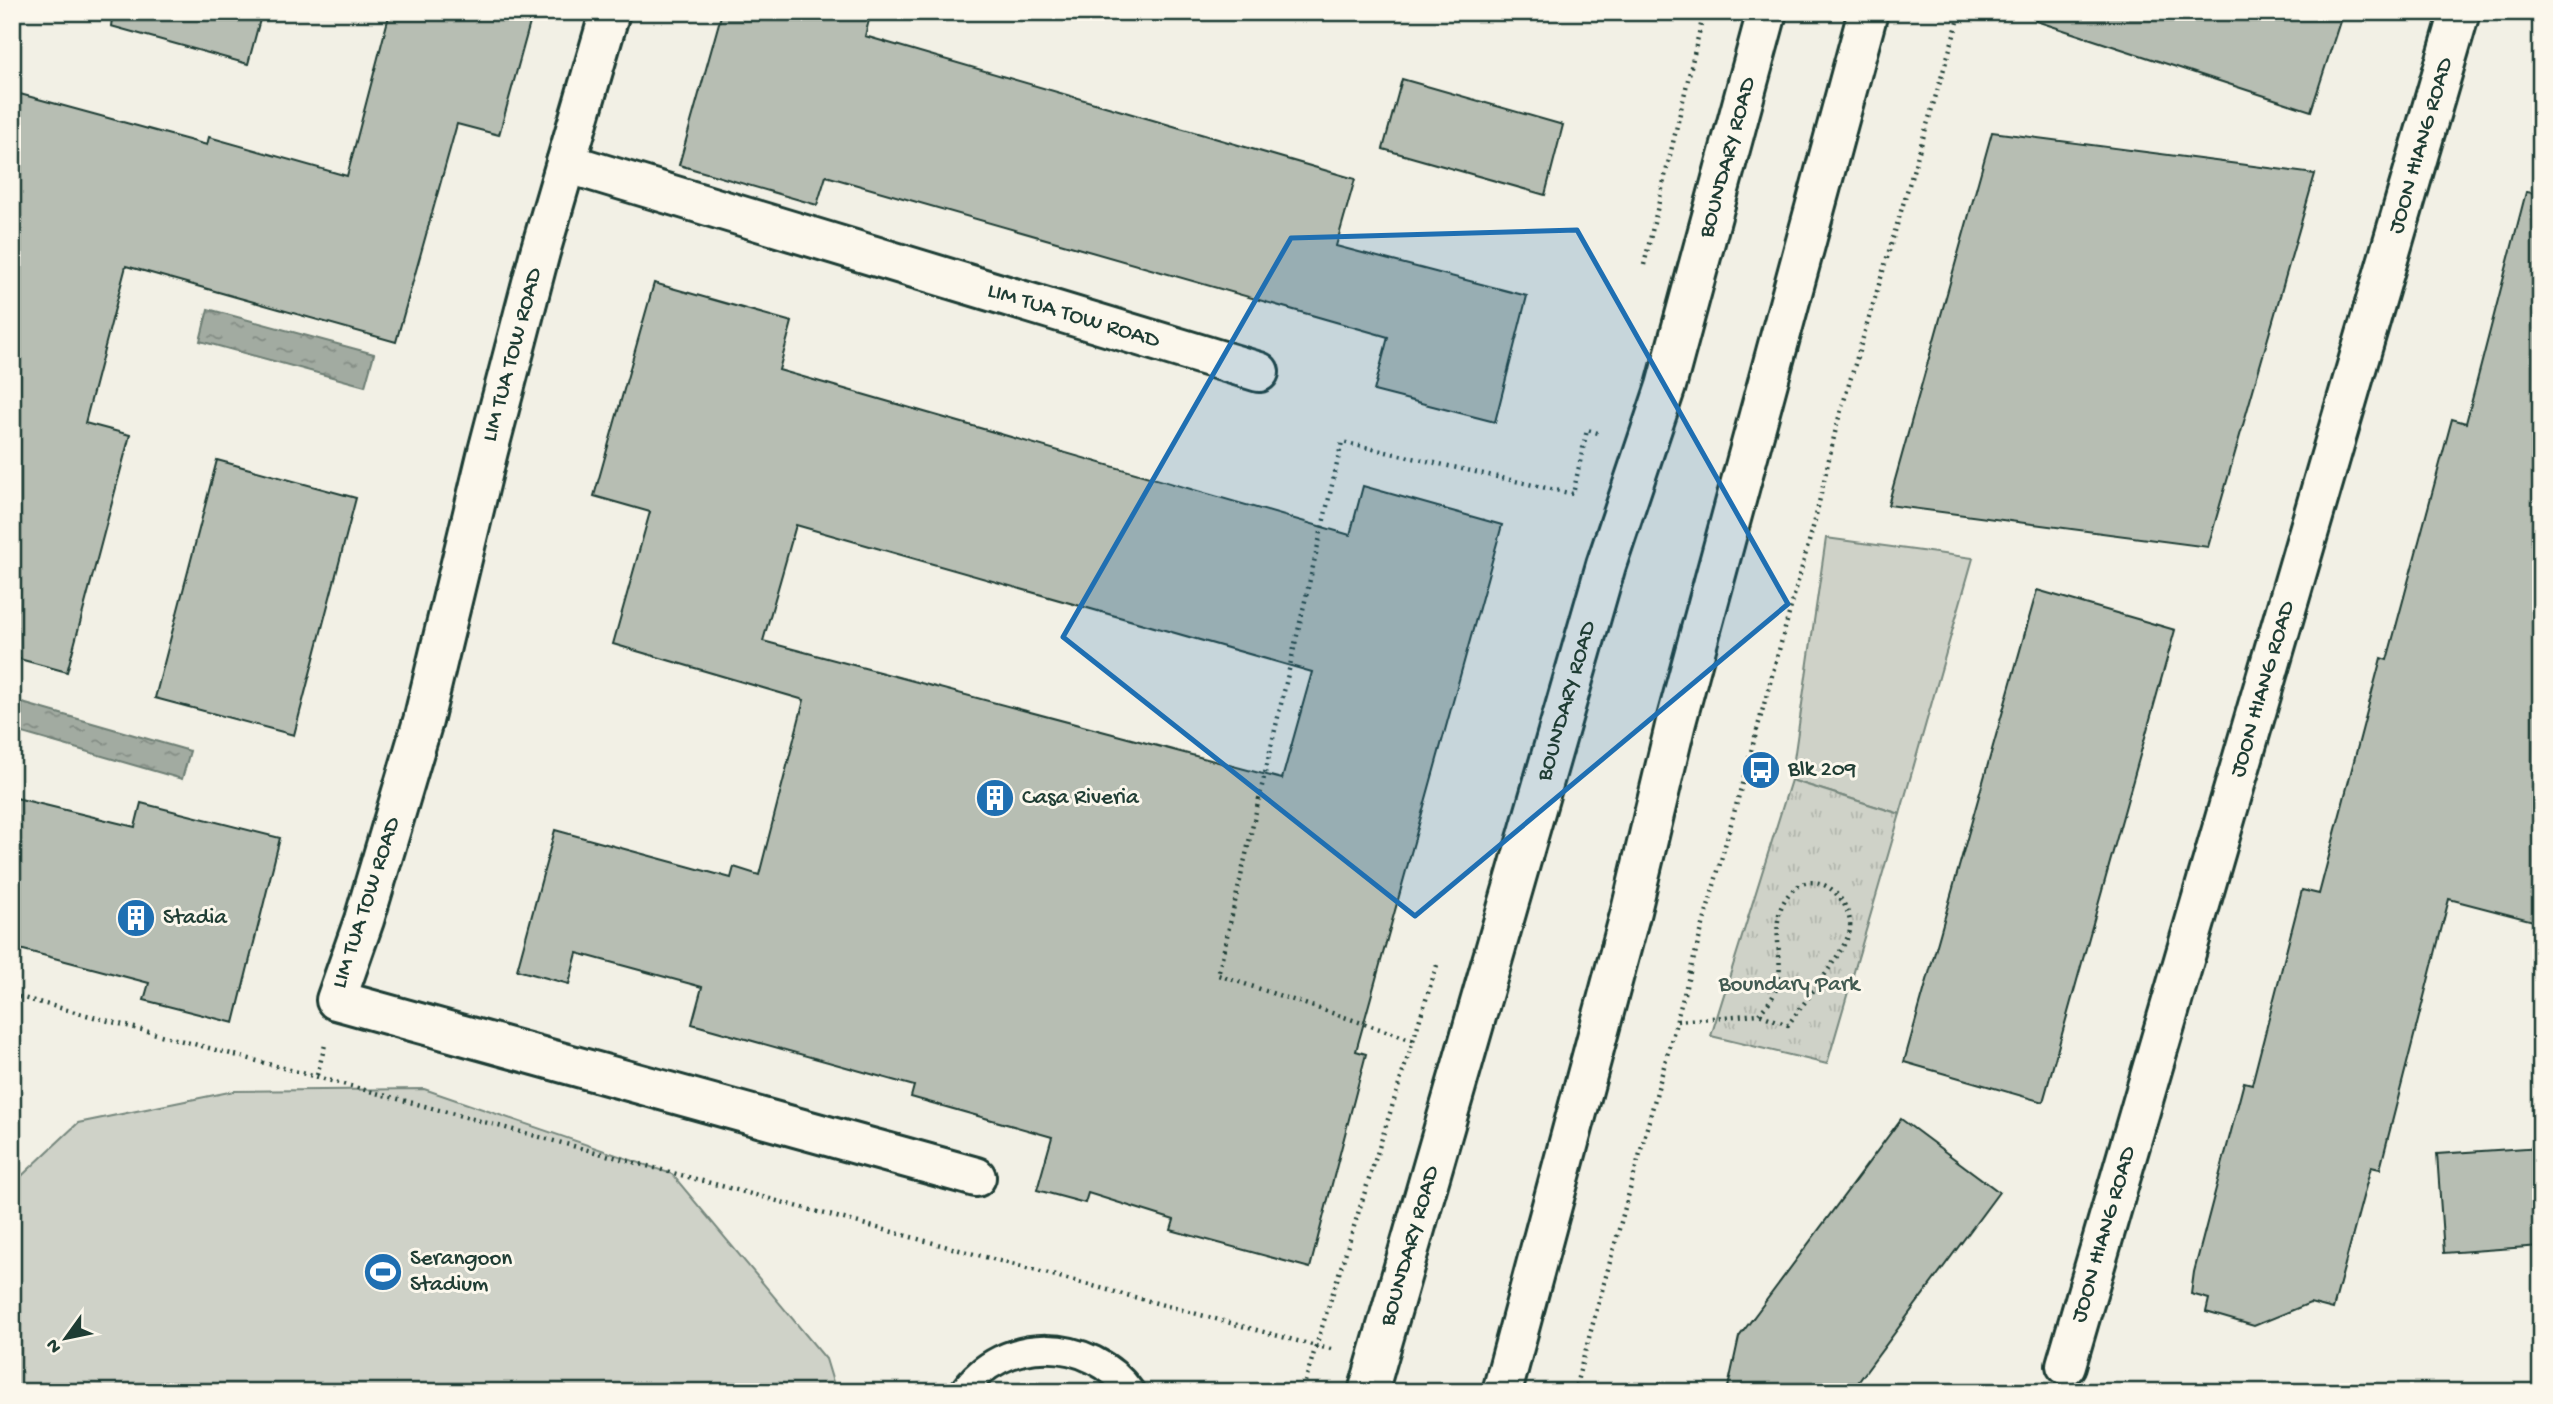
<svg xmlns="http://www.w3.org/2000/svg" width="2553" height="1404" viewBox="0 0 2553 1404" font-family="'Gochi Hand',sans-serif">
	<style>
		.green { fill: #cfd2c8; stroke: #77887e; stroke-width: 2 }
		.park { fill: url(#park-tufts); stroke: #77887e; stroke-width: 2 }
		.water { fill: url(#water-ripples); stroke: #6e7f75; stroke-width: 2 }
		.building { fill: #b7beb3; stroke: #1f3d34; stroke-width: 2; fill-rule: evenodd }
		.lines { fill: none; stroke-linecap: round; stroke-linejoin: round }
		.lane-casing { stroke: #1f3d34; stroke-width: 32 }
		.street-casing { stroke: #1f3d34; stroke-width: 44 }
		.primary-casing { stroke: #1f3d34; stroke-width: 44 }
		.path { stroke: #1f3d34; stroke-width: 4.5; stroke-dasharray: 2 5; stroke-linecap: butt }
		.lane { stroke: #fbf7ec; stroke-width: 26 }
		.street { stroke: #fbf7ec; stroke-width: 38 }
		.primary { stroke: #fbf7ec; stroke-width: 38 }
		.marked { fill: #1f6fb2; fill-opacity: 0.2; stroke: #1f6fb2; stroke-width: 5; stroke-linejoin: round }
		.labels { text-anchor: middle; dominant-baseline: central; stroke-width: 6; stroke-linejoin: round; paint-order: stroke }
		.street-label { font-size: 23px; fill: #1f3d34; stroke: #fbf7ec }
		.poi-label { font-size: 23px; fill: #1f3d34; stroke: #fbf7ec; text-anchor: start }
		.park-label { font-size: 23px; fill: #425b52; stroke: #fbf7ec }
	</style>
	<defs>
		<pattern id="park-tufts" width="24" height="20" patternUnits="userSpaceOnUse" patternTransform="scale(1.75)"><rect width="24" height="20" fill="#cfd2c8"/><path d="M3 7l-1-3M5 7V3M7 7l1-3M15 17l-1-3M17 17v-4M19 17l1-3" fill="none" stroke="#b1b5ac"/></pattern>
		<pattern id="water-ripples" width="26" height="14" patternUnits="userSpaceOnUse" patternTransform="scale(1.75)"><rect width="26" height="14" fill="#a2aba1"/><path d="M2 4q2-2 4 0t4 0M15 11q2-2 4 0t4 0" fill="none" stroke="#838c84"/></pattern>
	</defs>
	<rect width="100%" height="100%" fill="#f2f0e5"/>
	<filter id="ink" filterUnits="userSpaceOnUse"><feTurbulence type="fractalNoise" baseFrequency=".0143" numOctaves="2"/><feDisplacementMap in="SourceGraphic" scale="14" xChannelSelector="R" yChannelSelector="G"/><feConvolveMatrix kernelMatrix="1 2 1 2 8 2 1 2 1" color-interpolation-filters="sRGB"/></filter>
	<g filter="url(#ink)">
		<g class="green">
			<path d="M1826 538 1973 558 1900 814 1791 780Z"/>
			<path d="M424 1089 672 1174 826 1359 836 1392H12V1185L78 1123 234 1091Z"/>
		</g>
		<path class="park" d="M1791 780 1900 814 1827 1064 1711 1036Z"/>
		<g class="water">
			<path d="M208 309 374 354 365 386 200 341Z"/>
			<path d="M12 700 190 751 182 779 12 730Z"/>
		</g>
		<g class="building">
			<path d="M113 12H262L248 64 111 26Z"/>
			<path d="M390 12H533L499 135 457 124 396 342 126 266 85 423 130 435 67 672 12 657V123L20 94 207 145 209 137 347 176Z"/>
			<path d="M722 12H871L865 36 1355 179 1336 246 1527 296 1495 422 1374 391 1388 337 826 176 817 205 679 165Z"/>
			<path d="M2037 12H2343L2311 111 2036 21Z"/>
			<path d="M1402 79 1563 125 1545 195 1383 149Z"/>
			<path d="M1992 132 2315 174 2208 547 1888 505Z"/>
			<path d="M2526 192 2541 194V923L2449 899 2380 1169 2371 1167 2333 1309 2310 1303 2254 1326 2206 1312 2209 1299 2191 1294 2194 1272 2244 1082 2252 1084 2302 890 2319 894 2381 658 2387 660 2452 419 2466 423Z"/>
			<path d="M654 283 792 322 779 370 1350 535 1363 486 1502 525 1356 1051 1366 1054 1310 1268 1171 1230 1174 1220 1088 1193 1085 1203 1037 1190 1052 1137 911 1097 914 1086 692 1024 702 987 577 953 569 984 517 970 555 830 731 878 734 867 759 875 804 700 613 644 650 512 594 496ZM796 525 1312 672 1282 779 763 641Z"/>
			<path d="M217 460 356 498 294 735 155 698Z"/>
			<path d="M2037 590 2175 630 2043 1102 1904 1062Z"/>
			<path d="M12 797 135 827 141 803 280 838 234 1023 144 1000 149 983 12 947Z"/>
			<path d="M1901 1119 1999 1192 1851 1392H1727L1739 1337Z"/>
			<path d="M2541 1147V1246L2444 1253 2437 1154Z"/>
		</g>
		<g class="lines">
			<g class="lane-casing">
				<path id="lane" d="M963 1392C1002 1334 1091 1335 1131 1392"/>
			</g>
			<g class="street-casing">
				<g id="street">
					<path d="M610 12 540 252 488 451 423 721 364 920 336 1000 976 1177"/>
					<path id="s1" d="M566 163 1259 372"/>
					<path id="s2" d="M2066 1365 2460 12"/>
				</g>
			</g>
			<g class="primary-casing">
				<g id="primary">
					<path id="s3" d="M1368 1392 1606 565 1666 386 1767 12"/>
					<path d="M1502 1392 1631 911 1676 722 1868 12"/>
				</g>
			</g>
			<g class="path">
				<path d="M1644 265 1704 12"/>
				<path d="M12 995 1316 1346 1302 1392"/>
				<path d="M1677 1021 1759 1014 1788 1025C1800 1008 1848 947 1850 930 1853 899 1816 864 1790 893 1764 922 1789 960 1775 992 1772 1000 1764 1008 1759 1014"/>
				<path d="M1413 1040 1218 975 1342 442 1573 494 1587 430 1598 433"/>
				<path d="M317 1075 325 1045"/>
				<path d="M1331 1349 1316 1346 1437 965"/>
				<path d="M1574 1392 1815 520 1837 424 1961 12"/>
			</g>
			<use href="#lane" class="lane"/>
			<use href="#street" class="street"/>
			<use href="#primary" class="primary"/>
		</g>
	</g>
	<path class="marked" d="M1577 230 1788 604 1415 916 1063 637 1291 238Z"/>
	<defs>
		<g id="bus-disc" transform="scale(2.0125)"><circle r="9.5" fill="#1f6fb2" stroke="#fbf7ec"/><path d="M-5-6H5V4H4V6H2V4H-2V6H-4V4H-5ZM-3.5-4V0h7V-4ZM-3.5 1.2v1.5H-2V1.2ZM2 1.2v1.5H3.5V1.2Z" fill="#fff"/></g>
		<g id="building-disc" transform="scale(2.0125)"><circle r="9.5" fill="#1f6fb2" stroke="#fbf7ec"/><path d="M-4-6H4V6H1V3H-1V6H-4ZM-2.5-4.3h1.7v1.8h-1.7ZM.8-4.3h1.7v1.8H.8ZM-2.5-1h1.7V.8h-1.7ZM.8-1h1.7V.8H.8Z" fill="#fff"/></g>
		<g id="stadium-disc" transform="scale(2.0125)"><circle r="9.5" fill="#1f6fb2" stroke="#fbf7ec"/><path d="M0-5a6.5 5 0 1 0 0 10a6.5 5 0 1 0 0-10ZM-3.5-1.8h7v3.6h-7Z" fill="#fff"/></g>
	</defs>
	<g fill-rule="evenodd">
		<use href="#bus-disc" x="1761" y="770"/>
		<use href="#building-disc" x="995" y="798"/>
		<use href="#building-disc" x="136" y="918"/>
		<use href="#stadium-disc" x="383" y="1272"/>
	</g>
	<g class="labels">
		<g class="street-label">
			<text stroke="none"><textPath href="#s2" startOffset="1270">JOON HIANG ROAD</textPath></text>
			<text stroke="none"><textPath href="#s3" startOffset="1286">BOUNDARY ROAD</textPath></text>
			<text stroke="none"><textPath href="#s1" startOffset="530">LIM TUA TOW ROAD</textPath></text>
			<text transform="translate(513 355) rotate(-75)">LIM TUA TOW ROAD</text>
			<text stroke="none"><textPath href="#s2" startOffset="704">JOON HIANG ROAD</textPath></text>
			<text stroke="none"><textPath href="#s3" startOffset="719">BOUNDARY ROAD</textPath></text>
			<text transform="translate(367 903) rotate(-72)">LIM TUA TOW ROAD</text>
			<text stroke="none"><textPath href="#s2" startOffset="136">JOON HIANG ROAD</textPath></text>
			<text stroke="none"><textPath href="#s3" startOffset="152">BOUNDARY ROAD</textPath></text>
		</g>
		<g class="poi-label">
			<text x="1788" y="770">Blk 209</text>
			<text x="1022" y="798">Casa Riveria</text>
			<text x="163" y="918">Stadia</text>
			<text x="410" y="1259">Serangoon<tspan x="410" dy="26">Stadium</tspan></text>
		</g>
		<g class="park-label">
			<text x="1789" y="985">Boundary Park</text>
		</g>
	</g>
	<rect width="2553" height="1404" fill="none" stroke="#fbf7ec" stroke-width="42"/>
	<rect x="21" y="21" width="2511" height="1362" fill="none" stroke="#1f3d34" stroke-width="2.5" filter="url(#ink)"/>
	<g transform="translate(66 1338) rotate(237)" stroke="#fbf7ec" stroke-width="5" paint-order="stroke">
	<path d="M0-5L12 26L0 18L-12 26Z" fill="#1f3d34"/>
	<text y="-10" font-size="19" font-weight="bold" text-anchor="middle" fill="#1f3d34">N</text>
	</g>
</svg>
